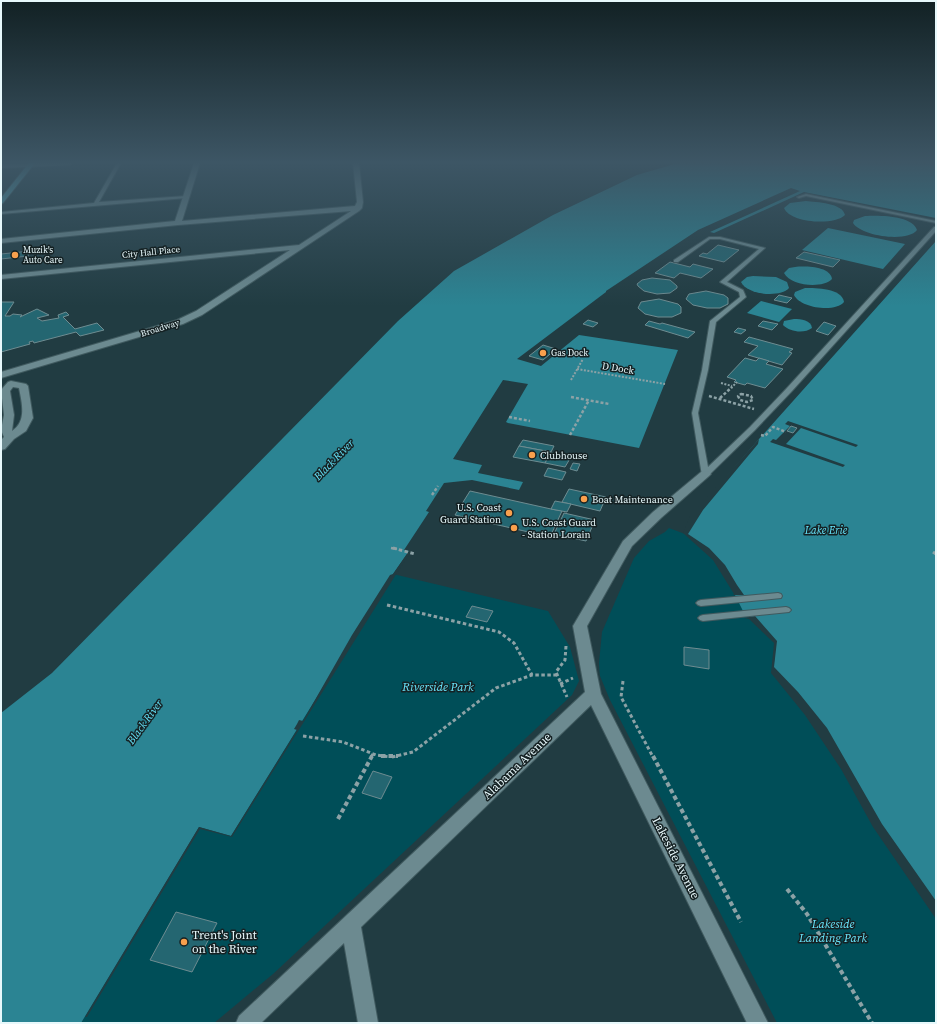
<svg xmlns="http://www.w3.org/2000/svg" width="937" height="1024" viewBox="0 0 937 1024" font-family="'Source Serif 4',serif">
	<style>
		.green { fill: #004e58 }
		.water { fill: #2b8493 }
		.pier { fill: #213c42 }
		.building { fill: #246671; stroke: #6e8c91 }
		.lines { fill: none; stroke-linecap: round; stroke-linejoin: round }
		.lane-casing { stroke: #405a5f; stroke-width: 2 }
		.street-casing { stroke: #405a5f; stroke-width: 2 }
		.primary-casing { stroke: #405a5f; stroke-width: 2 }
		.path-far3 { stroke: #8ca2a6; stroke-width: 2; stroke-dasharray: 2 1.5; stroke-linecap: butt }
		.path-far2 { stroke: #8ca2a6; stroke-width: 2.5; stroke-dasharray: 3 2; stroke-linecap: butt }
		.path-far1 { stroke: #8ca2a6; stroke-width: 3; stroke-dasharray: 3.5 2.5; stroke-linecap: butt }
		.path { stroke: #8ca2a6; stroke-width: 4; stroke-dasharray: 4.5 3; stroke-linecap: butt }
		.lane { fill: #6c8a90; fill-rule: evenodd }
		.street { fill: #6c8a90; fill-rule: evenodd }
		.primary { fill: #52a6b5; fill-rule: evenodd }
		.poi-dot { fill: #f9a04d; stroke: #152123; stroke-width: 1.5 }
		.labels { text-anchor: middle; dominant-baseline: central; stroke-width: 3; stroke-linejoin: round; paint-order: stroke }
		.far-poi-label { font-size: 9px; fill: #e7f8fb; stroke: #152123; text-anchor: start }
		.far-street-label { font-size: 9px; fill: #e7f8fb; stroke: #152123 }
		.street-label { font-size: 10px; fill: #e7f8fb; stroke: #152123 }
		.poi-label { font-size: 10px; fill: #e7f8fb; stroke: #152123; text-anchor: start }
		.water-label { font-size: 11px; font-style: italic; fill: #65e2f8; stroke: #152123 }
		.near-park-label { font-size: 12px; font-style: italic; fill: #68e5fb; stroke: #152123 }
		.near-street-label { font-size: 12px; fill: #e7f8fb; stroke: #152123 }
		.near-poi-label { font-size: 12px; fill: #e7f8fb; stroke: #152123; text-anchor: start }
	</style>
	<rect width="100%" height="100%" fill="#213c42"/>
	<g class="green">
		<path d="M669 528 685 534 714 558 749 617 776 642 807 714 936 917V1023H777L610 700 600 676 599 663 602 632 634 558 649 541 665 532Z"/>
		<path d="M393 574 548 611 570 647 579 681 572 695 273 974 214 1023H81L199 827Z"/>
	</g>
	<g class="water">
		<path d="M678 163H936V218L804 192 714 233 710 232 800 191 791 188 698 230 606 291V292L517 359 541 366 579 335 678 350 639 448 508 423 506 422 528 384 503 380 453 459 482 465 478 473 523 482 519 490 472 480 444 483 426 511 429 512 404 550 409 551 393 574 231 836 199 827 81 1023H1V713L52 673 398 321 454 271 553 215 637 175Z"/>
		<path d="M806 201C816 202 843 203 845 215 834 226 790 223 784 208L790 203Z"/>
		<path d="M865 216C878 215 912 215 917 230 907 243 861 236 853 223L854 220Z"/>
		<path d="M828 228 905 244 883 269 802 250Z"/>
		<path d="M936 241V917L807 714 773 673 776 642 749 617H746L735 595H736L714 558 685 534 691 517 759 439Z"/>
		<path d="M795 267C805 266 830 266 832 279 822 289 791 286 784 273L789 268Z"/>
		<path d="M753 276 776 277 787 282 789 288C780 298 747 295 741 282L747 277Z"/>
		<path d="M805 288C816 288 842 288 844 302 835 313 800 308 794 295L795 292Z"/>
		<path d="M761 301 792 309 779 322 747 313Z"/>
		<path d="M794 319C801 319 811 320 812 328 804 334 790 332 783 325L784 321Z"/>
	</g>
	<g class="pier">
		<path d="M788 421 858 445 856 447 801 428 786 444 845 465 843 467 770 442 773 439 776 440 790 426 785 424Z"/>
		<path d="M759 439 758 444 703 510 688 534 709 548 725 565 737 585 744 595H733L734 594 713 560 683 533 690 516Z"/>
		<path d="M409 551 411 552 395 576 232 837 200 829 87 1017H85L199 827 231 836 297 730 294 729 297 724 299 720 303 721 352 635 390 575 393 574Z"/>
		<path d="M755 616 777 641 774 667 798 692 827 728 882 824 936 901V919L873 827 841 769 805 715 771 673 774 643 749 619 744 618Z"/>
	</g>
	<g class="building">
		<path d="M718 245 739 250 724 262 699 256 703 253 707 254Z"/>
		<path d="M30 251 28 256 1 259V254Z"/>
		<path d="M804 252 840 260 833 267 796 258Z"/>
		<path d="M670 262 690 267 693 264 713 269 701 278 680 273 674 278 655 273Z"/>
		<path d="M652 278 670 280 677 286V288L670 293 657 294 644 291 638 286 637 284 642 280Z"/>
		<path d="M706 291 724 295 728 298V304L720 308H707L693 305 686 299 689 294Z"/>
		<path d="M779 295 792 298 787 303 774 300Z"/>
		<path d="M659 299 678 304 681 307V313L672 317H658L645 314 638 308 641 302Z"/>
		<path d="M1 302H14L5 316H10L13 314 22 315 20 317 37 309 49 315 37 318 42 321 59 318 58 315 66 312 69 315 63 317 75 329 97 323 104 330 80 336 76 332 34 343 33 341 29 342 30 344 1 352Z"/>
		<path d="M588 320 598 323 593 327 583 324Z"/>
		<path d="M649 321 660 324 662 323 695 332 688 338 645 325Z"/>
		<path d="M763 321 778 324 772 330 758 326Z"/>
		<path d="M824 322 836 326 828 335 816 331Z"/>
		<path d="M738 328 746 330 741 334 734 332Z"/>
		<path d="M749 337 793 349 789 352 792 353 782 365 748 355 758 346 744 342Z"/>
		<path d="M543 345 556 349 543 360 529 356Z"/>
		<path d="M745 358 756 361 759 358 769 361 766 364 783 369 765 388 747 383 745 385 734 382 736 380 727 377Z"/>
		<path d="M791 426 797 428 793 433 787 431Z"/>
		<path d="M523 440 554 446 551 452 519 446Z"/>
		<path d="M519 446 551 452 545 463 513 457Z"/>
		<path d="M551 453 571 457 565 467 545 463Z"/>
		<path d="M573 463 580 464 577 471 570 469Z"/>
		<path d="M548 468 566 472 562 480 544 476Z"/>
		<path d="M569 489 606 497 600 511 562 502Z"/>
		<path d="M470 491 551 509 562 511 550 537 455 515Z"/>
		<path d="M555 501 571 504 567 512 551 509Z"/>
		<path d="M564 513 595 520 586 541 554 534Z"/>
		<path d="M472 606 493 611 487 622 466 617Z"/>
		<path d="M684 647 709 650V669L684 665Z"/>
		<path d="M373 771 392 777 381 799 362 793Z"/>
		<path d="M176 912 217 923 192 972 150 960Z"/>
	</g>
	<g class="lines">
		<g class="lane-casing">
			<g id="lane">
				<path d="M117 163H121L99 202 186 196 188 197 186 198 1 214V212L94 203Z"/>
				<path d="M806 194 936 221V223L806 196 799 198 797 197Z"/>
				<path d="M934 227H936V231L792 391 755 430 708 476H702L692 413 702 370 710 321 740 297 739 292 720 282 759 249 720 239H710L678 262H674V260L709 237H720L765 248 727 282 743 290 746 297 716 322 708 370 698 413 708 467 750 427 787 388Z"/>
				<path d="M778 593 781 594 782 596 781 598 701 606 698 605 696 603 698 601 701 600Z"/>
				<path d="M786 607 789 608 791 610 789 612 703 621 700 620 698 618 700 616 703 615Z"/>
			</g>
		</g>
		<g class="street-casing">
			<g id="street">
				<path d="M33 163H73L70 165 1 168V164Z"/>
				<path d="M194 163H200L182 221 355 206 357 202 353 163H359L363 202 362 208 359 211 202 315 183 324 1 378V372L177 320 196 311 290 250 1 279V275L299 245 351 211 178 225 1 243V239L175 221Z"/>
				<path d="M11 381 26 384 28 386 33 418 26 431 14 439 5 449 1 450V440L4 437 1 430 4 415 1 390 8 382ZM13 387 19 388C22 404 27 421 12 431L14 415 10 391Z"/>
				<path d="M705 471 709 472 711 474 709 476 661 518 632 546 587 626 601 694 768 1023H747L591 705 361 927 378 1023H358L344 943 261 1023H236L239 1016 585 692 573 626 623 541 653 512 701 472Z"/>
			</g>
		</g>
		<g class="primary-casing">
			<path id="primary" d="M29 163H35L3 203 1 204V198Z"/>
		</g>
		<g class="path-far3">
			<path d="M577 369 665 384"/>
			<path d="M571 380 583 359"/>
			<path d="M721 383 732 386"/>
			<path d="M731 388 737 382"/>
		</g>
		<g class="path-far2">
			<path d="M741 394 751 396 753 400 747 402 740 400 738 396Z"/>
			<path d="M709 396 754 409"/>
			<path d="M571 397 609 404"/>
			<path d="M720 398 732 387"/>
			<path d="M509 417 530 421"/>
			<path d="M570 435 589 400"/>
			<path d="M761 435 765 436 773 427 786 432"/>
			<path d="M432 495 438 486"/>
			<path d="M391 548 397 549"/>
		</g>
		<g class="path-far1">
			<path d="M393 548 415 554"/>
			<path d="M933 552 936 554"/>
			<path d="M387 605 499 632 514 643 532 675"/>
			<path d="M566 646 565 660 556 672 567 697"/>
			<path d="M623 681 621 697 653 757"/>
			<path d="M560 684 573 678"/>
			<path d="M303 736 343 742 376 755 390 757"/>
			<path d="M371 757 373 754"/>
			<path d="M392 757 413 752 496 688 532 675H557"/>
		</g>
		<g class="path">
			<path d="M381 756H398"/>
			<path d="M653 756 741 922"/>
			<path d="M338 819 372 756"/>
			<path d="M787 889 807 914 872 1023"/>
		</g>
		<use href="#lane" class="lane"/>
		<use href="#street" class="street"/>
		<use href="#primary" class="primary"/>
	</g>
	<linearGradient id="sky" x2="0" y2="1"><stop stop-color="#122124"/><stop offset="0.53" stop-color="#3d5665"/><stop offset="1" stop-color="#3d5665" stop-opacity="0"/></linearGradient>
	<rect width="937" height="306" fill="url(#sky)"/>
	<g class="poi-dot">
		<circle cx="15" cy="255" r="4"/>
		<circle cx="543" cy="353" r="4"/>
		<circle cx="532" cy="455" r="4"/>
		<circle cx="584" cy="499" r="4"/>
		<circle cx="509" cy="513" r="4"/>
		<circle cx="514" cy="528" r="4"/>
		<circle cx="184" cy="942" r="4"/>
	</g>
	<g class="labels">
		<g class="far-poi-label">
			<text x="23" y="250">Muzik's<tspan x="23" dy="10">Auto Care</tspan></text>
			<text x="551" y="353">Gas Dock</text>
		</g>
		<g class="far-street-label">
			<text transform="translate(151 252) rotate(-6)">City Hall Place</text>
			<text transform="translate(160 328) rotate(-17)">Broadway</text>
		</g>
		<g class="street-label">
			<text transform="translate(618 368) rotate(9)">D Dock</text>
		</g>
		<g class="poi-label">
			<text x="540" y="455">Clubhouse</text>
			<text x="592" y="499">Boat Maintenance</text>
			<text x="501" y="507" text-anchor="end">U.S. Coast<tspan x="501" dy="12">Guard Station</tspan></text>
			<text x="522" y="522">U.S. Coast Guard<tspan x="522" dy="12">- Station Lorain</tspan></text>
		</g>
		<g class="water-label">
			<text transform="translate(334 460) rotate(-46)">Black River</text>
			<text x="826" y="530">Lake Erie</text>
			<text transform="translate(145 722) rotate(-54)">Black River</text>
		</g>
		<g class="near-park-label">
			<text x="438" y="687">Riverside Park</text>
			<text x="833" y="924">Lakeside<tspan x="833" dy="14">Landing Park</tspan></text>
		</g>
		<g class="near-street-label">
			<text transform="translate(517 766) rotate(-44)">Alabama Avenue</text>
			<text transform="translate(676 858) rotate(63)">Lakeside Avenue</text>
		</g>
		<g class="near-poi-label">
			<text x="192" y="935">Trent's Joint<tspan x="192" dy="14">on the River</tspan></text>
		</g>
	</g>
	<rect width="937" height="1024" fill="none" stroke="#e7f8fb" stroke-width="4"/>
</svg>
